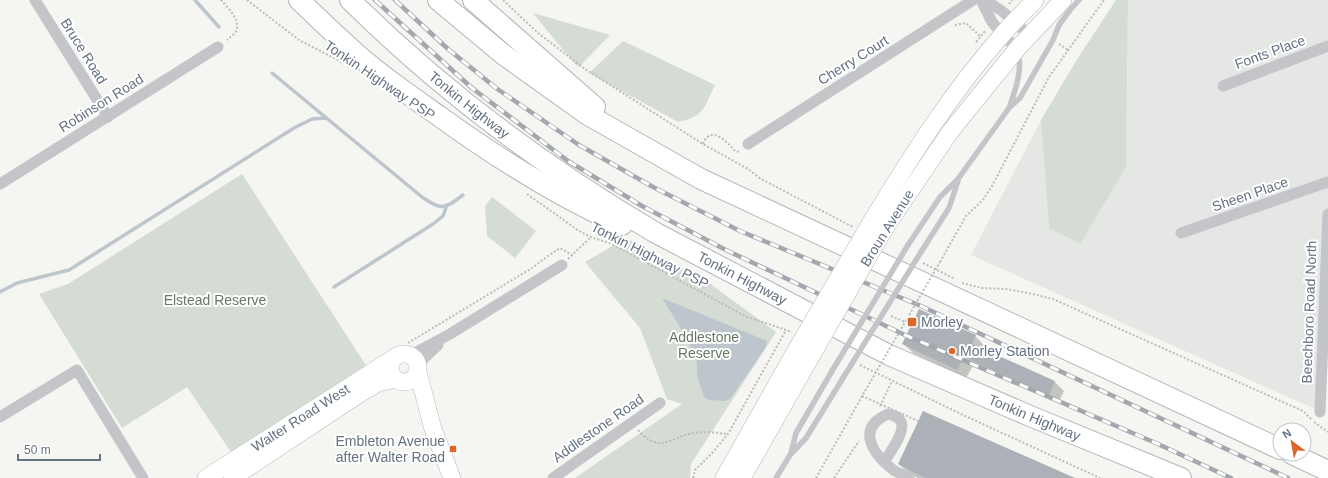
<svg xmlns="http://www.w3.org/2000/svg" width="1328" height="478" viewBox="0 0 1328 478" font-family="Helvetica,sans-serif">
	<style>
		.built { fill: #e5e7e5 }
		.green { fill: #d5dcd3 }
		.water { fill: #bec6cd }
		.shadow { fill: #0003 }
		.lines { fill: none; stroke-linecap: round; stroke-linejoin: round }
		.stream { stroke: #bec6cd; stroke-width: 3.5 }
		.building { fill: #abb1b7 }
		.primary-casing { stroke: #b3b7bb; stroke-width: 18 }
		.highway-casing { stroke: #b3b6b9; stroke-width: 22 }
		.path { stroke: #babcbe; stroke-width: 2; stroke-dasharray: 2 2; stroke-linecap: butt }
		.lane { stroke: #c3c5c9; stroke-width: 5.5 }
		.street { stroke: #c3c5c9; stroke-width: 11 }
		.primary { stroke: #fff; stroke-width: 17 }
		.highway { stroke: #fff; stroke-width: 20 }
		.rail-casing { stroke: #a3a8ae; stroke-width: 4.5 }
		.rail { stroke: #fff; stroke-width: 3; stroke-dasharray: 9; stroke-linecap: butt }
		.primary-bridge-casing { stroke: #b3b7bb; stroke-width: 18; stroke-linecap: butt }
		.path-bridge { stroke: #babcbe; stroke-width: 2; stroke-dasharray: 2 2; stroke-linecap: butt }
		.lane-bridge { stroke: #c3c5c9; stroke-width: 5.5 }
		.primary-bridge { stroke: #fff; stroke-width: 17 }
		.poi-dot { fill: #dd662a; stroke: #fff; stroke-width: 1.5 }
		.labels { text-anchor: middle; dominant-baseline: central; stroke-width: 4; stroke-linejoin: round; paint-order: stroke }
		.street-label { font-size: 14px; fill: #657282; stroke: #fff }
		.park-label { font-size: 14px; fill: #667964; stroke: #fff }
		.poi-label { font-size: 14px; fill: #657282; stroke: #fff; text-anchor: start }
	</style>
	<rect width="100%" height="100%" fill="#f5f5f1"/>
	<path class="built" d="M1128 0H1328V201L1315 408 1310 407 971 255 1041 120 1049 228 1126 167Z"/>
	<g class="green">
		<path d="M1116 0H1128L1126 167 1080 244 1049 228 1041 120 1076 61Z"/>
		<path d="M533 13 610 35 579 67 574 63Z"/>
		<path d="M623 41 715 85C703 109 705 116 678 122L589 73Z"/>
		<path d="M242 174 369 370 233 455 187 387 122 428 39 294 68 284Z"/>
		<path d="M492 197 536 231 515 258 487 236 485 206Z"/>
		<path d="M626 238 705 280 776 332 691 464 690 478H575L682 404 667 399 640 328 585 262Z"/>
	</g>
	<path class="water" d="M662 298 767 341 766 347 730 399 725 401 709 400 704 397 697 376V363L688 340Z"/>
	<g class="shadow">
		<path d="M975 336 984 345 982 349 1055 382 1064 391 1058 403 973 366 966 378 913 353 904 344Z"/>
		<path d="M899 464 1067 478H918L908 473Z"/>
	</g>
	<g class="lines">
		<g class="stream">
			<path d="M195 0 219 27"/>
			<path d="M272 73 422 197C442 211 444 209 463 195"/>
			<path d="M334 287 433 224 443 216 447 205"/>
			<path d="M0 292 17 283 69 270 294 128 312 119 326 118"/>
		</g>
	</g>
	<g class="building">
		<path d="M919 309 976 335 972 344 1055 381 1049 395 964 357 957 370 902 344Z"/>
		<path d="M923 411 1075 478H925L898 464Z"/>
	</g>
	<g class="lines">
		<g class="primary-casing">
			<g id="primary">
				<path d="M870 224C910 158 951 93 1002 35 1012 23 1024 12 1035 0"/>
				<path d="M883 231 950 132 1017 49 1063 0"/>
				<circle cx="404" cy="368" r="14"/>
				<path d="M418 372 433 429 452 478"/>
				<path id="s1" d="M206 478 394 358"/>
				<path d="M232 478 361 393 378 383 396 379"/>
				<path d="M724 478 795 352"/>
				<path d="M742 478 809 360"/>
			</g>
		</g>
		<g class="highway-casing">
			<g id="highway">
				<path d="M299 0C315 15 331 31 348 46 376 72 408 94 439 116 497 158 557 196 622 225"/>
				<path id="s2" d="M350 0C442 91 545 168 656 233L889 355 1030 416 1181 478"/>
				<path d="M438 0 504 55 588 115 701 179 1280 449"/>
				<path d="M473 0 595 107"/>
				<path d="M1292 454 1328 471"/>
			</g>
		</g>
		<g class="path">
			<path d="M221 0C228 8 244 23 234 34 232 36 229 38 227 40"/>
			<path d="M247 0 299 40 336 59 344 64"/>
			<path d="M503 0 538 33 585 69 703 144 748 169 761 179 853 227"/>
			<path d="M1009 4 1012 0"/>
			<path d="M955 25 966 23 980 36"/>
			<path d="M976 42 986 30"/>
			<path d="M1059 44 1068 50"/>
			<path d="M703 144C711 124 727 142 735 151L740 152"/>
			<path d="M527 194 579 231 593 238 610 243 745 316 792 332"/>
			<path d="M568 259 591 237"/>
			<path d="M940 262 966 216 982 201 991 188 1049 77 1104 0"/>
			<path d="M923 263 955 279"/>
			<path d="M962 283 982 288 1006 289 1028 293 1053 299 1303 411 1311 419"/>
			<path d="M891 316 905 322"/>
			<path d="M408 343 532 268 548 256 560 248 572 255"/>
			<path d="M860 365 961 414 1100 478"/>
			<path d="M880 406 892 381"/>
			<path d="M1314 422 1328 432"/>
			<path d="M638 430C660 455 669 437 694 433 705 431 717 433 728 434"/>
			<path d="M693 478 695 470 713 452 728 434 786 330"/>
			<path d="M816 478 865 391"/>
			<path d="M834 478 859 441"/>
		</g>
		<g class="lane">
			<path d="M1009 108C1015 91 1023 70 1018 52"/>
			<path d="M908 245 940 197 958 179 1009 108 1020 98 1053 40 1059 25 1070 10 1079 0"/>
			<path d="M921 252 949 208 958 181"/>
			<path d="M791 453 796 433 832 371"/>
			<path d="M776 478 790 455 806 438 843 378"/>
		</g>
		<g class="street">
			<path d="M35 0 108 117"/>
			<path d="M981 0 992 22 1002 34 1017 49"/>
			<path d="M985 0 1002 11 1029 35"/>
			<path d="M1223 86 1328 46"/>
			<path d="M748 144 973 0"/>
			<path d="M0 184 218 47"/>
			<path d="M1181 233 1328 182"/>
			<path d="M411 355 450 334 562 265"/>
			<path d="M418 364 438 345"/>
			<path d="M1320 412 1328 214"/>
			<path d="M0 417 77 370 143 478"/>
			<path d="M884 462C889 454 906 431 901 422 899 417 893 415 888 414 856 428 872 453 892 469 897 473 904 475 909 478"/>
			<path d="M553 478 660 403"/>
		</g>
		<use href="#primary" class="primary"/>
		<use href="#highway" class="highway"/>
		<g class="rail-casing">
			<g id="rail">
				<path d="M375 0 472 88 568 161 642 206 726 250 905 335 1158 444 1231 478"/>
				<path d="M395 0 448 49 496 88 579 145 653 187 740 231 921 306 1288 478"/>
			</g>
		</g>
		<use href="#rail" class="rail"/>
		<g class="primary-bridge-casing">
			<g id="primary-bridge">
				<path d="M795 352 870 224"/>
				<path d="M809 360 883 231"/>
			</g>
		</g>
		<g class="path-bridge">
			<path d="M865 391 940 262"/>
			<path d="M862 396 918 421"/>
		</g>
		<g class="lane-bridge">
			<path d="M832 371 908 245"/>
			<path d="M843 378 921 252"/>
		</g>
		<use href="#primary-bridge" class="primary-bridge"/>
	</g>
	<g class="poi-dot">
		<rect x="907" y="317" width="10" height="10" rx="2"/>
		<circle cx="952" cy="351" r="4"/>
		<rect x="449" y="445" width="8" height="8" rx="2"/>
	</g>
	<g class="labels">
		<g class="street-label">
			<text transform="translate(84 51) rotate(58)">Bruce Road</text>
			<text transform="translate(1270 52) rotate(-20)">Fonts Place</text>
			<text transform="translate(853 60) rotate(-32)">Cherry Court</text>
			<text transform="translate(380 80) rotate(34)">Tonkin Highway PSP</text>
			<text transform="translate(101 103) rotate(-32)">Robinson Road</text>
			<text stroke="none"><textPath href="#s2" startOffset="159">Tonkin Highway</textPath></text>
			<text transform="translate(1250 194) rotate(-19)">Sheen Place</text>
			<text transform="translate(887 228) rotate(-58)">Broun Avenue</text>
			<text transform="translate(650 255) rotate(27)">Tonkin Highway PSP</text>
			<text stroke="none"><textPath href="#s2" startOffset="483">Tonkin Highway</textPath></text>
			<text transform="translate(1309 312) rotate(-88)">Beechboro Road North</text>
			<text stroke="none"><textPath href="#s2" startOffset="807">Tonkin Highway</textPath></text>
			<text stroke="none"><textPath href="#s1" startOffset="112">Walter Road West</textPath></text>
			<text transform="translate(598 428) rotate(-35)">Addlestone Road</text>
		</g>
		<g class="park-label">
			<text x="215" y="300">Elstead Reserve</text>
			<text x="704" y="337">Addlestone<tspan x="704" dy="16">Reserve</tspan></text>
		</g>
		<g class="poi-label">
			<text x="921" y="322">Morley</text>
			<text x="960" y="351">Morley Station</text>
			<text x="445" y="441" text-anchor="end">Embleton Avenue<tspan x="445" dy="16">after Walter Road</tspan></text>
		</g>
	</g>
	<g transform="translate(1292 442) rotate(328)"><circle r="19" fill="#ffffff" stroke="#c1c7cd"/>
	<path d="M0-3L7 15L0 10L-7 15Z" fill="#dd662a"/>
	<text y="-6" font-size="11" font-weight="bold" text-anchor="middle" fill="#657282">N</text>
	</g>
	<path d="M18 454v6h82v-6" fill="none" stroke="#657282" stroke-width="2"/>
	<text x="24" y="454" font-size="12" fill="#657282" stroke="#ffffff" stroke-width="3" paint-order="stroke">50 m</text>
</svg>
